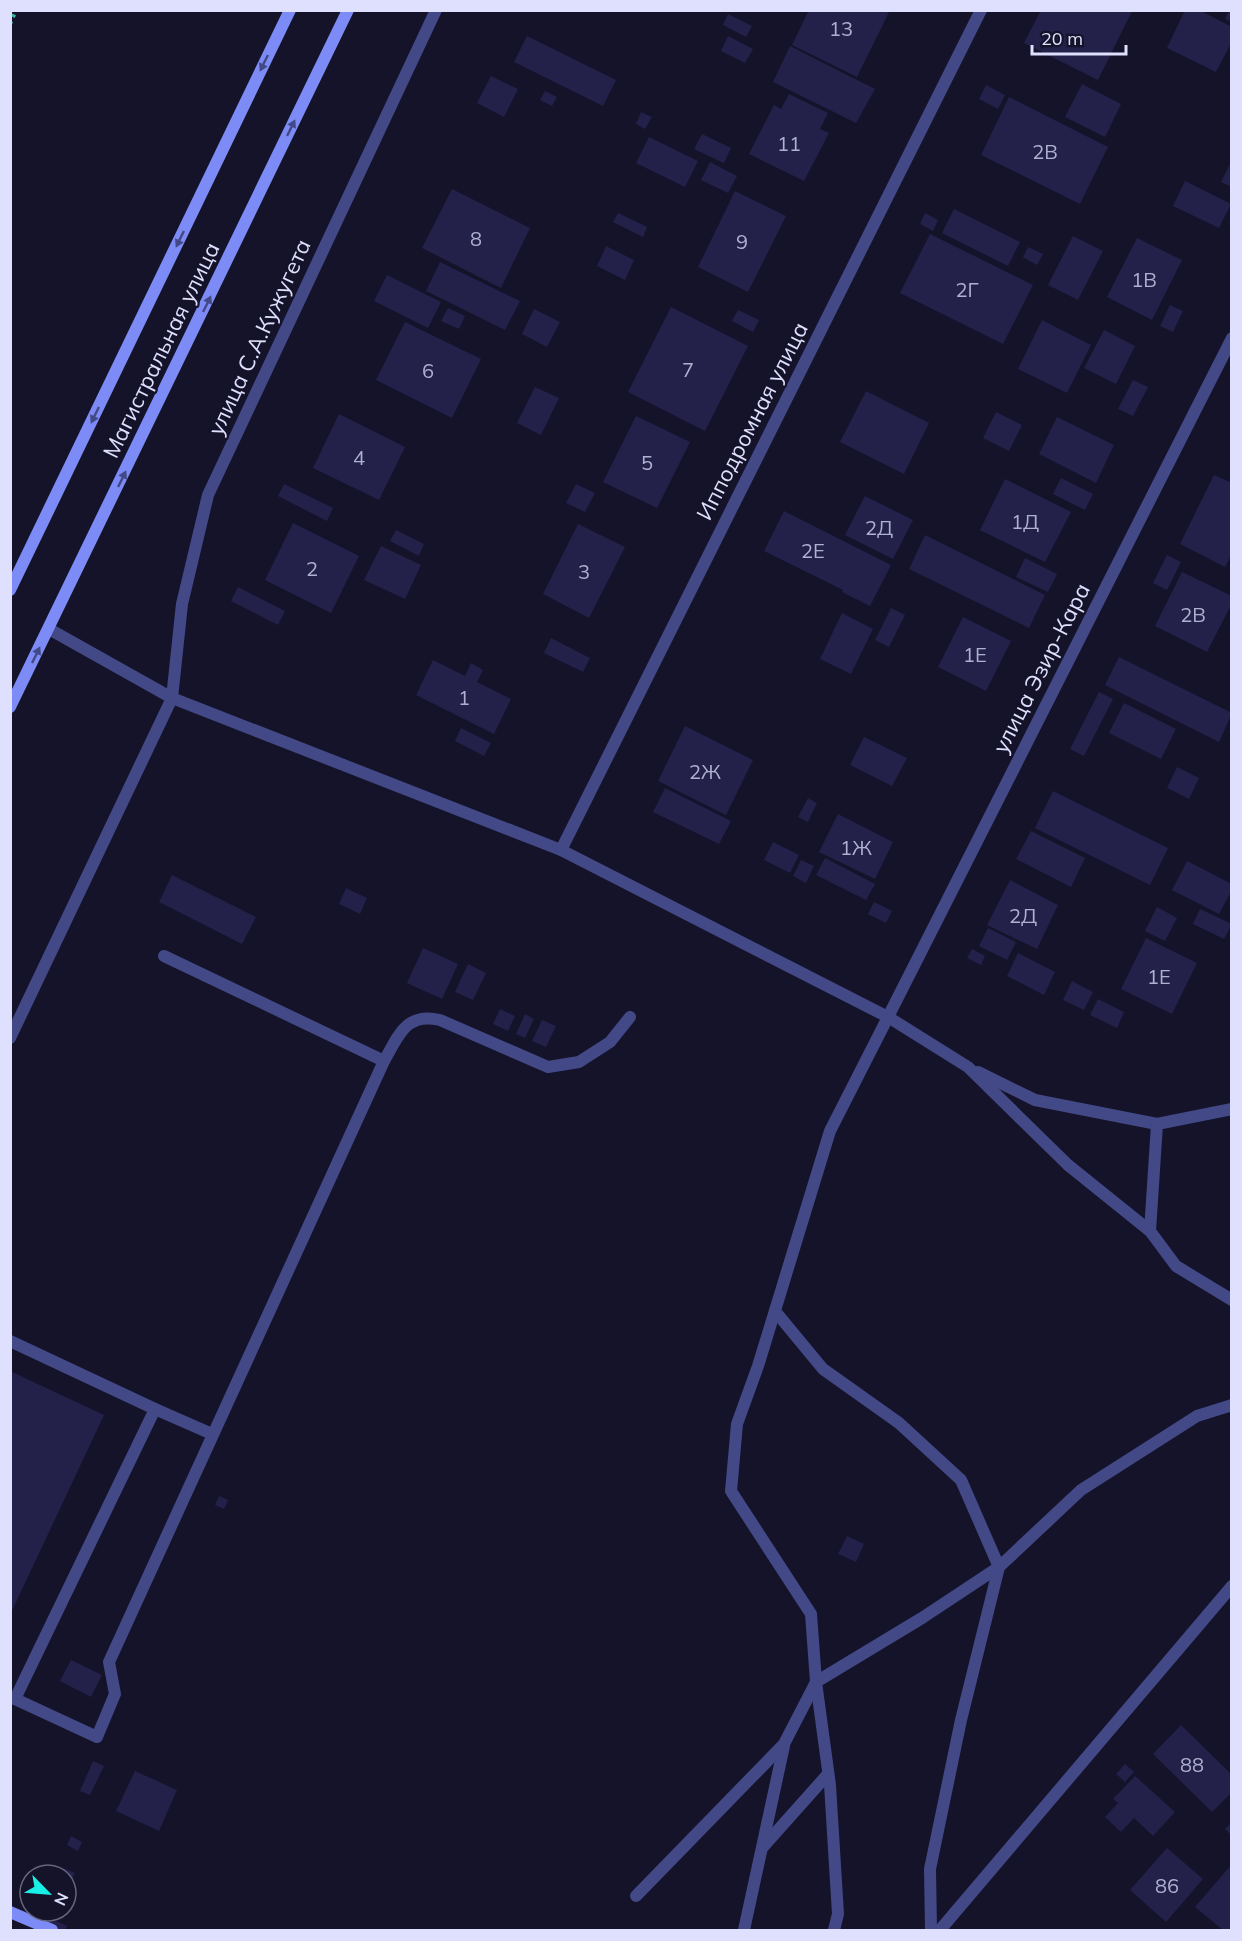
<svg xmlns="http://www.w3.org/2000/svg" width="1242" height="1941" viewBox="0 0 1242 1941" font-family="Mulish,sans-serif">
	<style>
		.building { fill: #23204a }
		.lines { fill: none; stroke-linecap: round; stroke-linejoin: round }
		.path { stroke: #3ab69d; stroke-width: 4; stroke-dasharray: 3 4.5; stroke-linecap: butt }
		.lane { stroke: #424986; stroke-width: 12 }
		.street { stroke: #424986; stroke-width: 12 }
		.secondary { stroke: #7d8bf6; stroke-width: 12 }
		.oneway { fill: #434986 }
		.labels { text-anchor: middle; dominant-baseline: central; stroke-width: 4.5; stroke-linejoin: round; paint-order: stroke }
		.number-label { font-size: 20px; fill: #b0b0d0 }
		.street-label { font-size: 22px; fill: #dfe0fd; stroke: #14132a }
	</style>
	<rect width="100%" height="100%" fill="#14132a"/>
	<g class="building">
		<path d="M809 10H890L857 77 792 45Z"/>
		<path d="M1041 10H1130L1132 11 1098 80 1024 43Z"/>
		<path d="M1185 10H1199L1232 27V41L1216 72 1167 48Z"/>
		<path d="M1229 10H1232V22L1225 19Z"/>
		<path d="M728 14 752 26 746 37 723 25Z"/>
		<path d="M527 36 616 80 603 106 514 62Z"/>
		<path d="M728 36 753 49 745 63 721 51Z"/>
		<path d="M790 46 875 89 856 123 773 82Z"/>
		<path d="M491 76 518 89 504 117 477 103Z"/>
		<path d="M1082 84 1121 104 1105 137 1065 117Z"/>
		<path d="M986 85 1005 95 998 109 979 99Z"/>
		<path d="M545 91 557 97 552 106 540 100Z"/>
		<path d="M789 94 828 113 820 129 829 133 804 181 749 154 774 105 781 109Z"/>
		<path d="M1009 97 1108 147 1080 204 981 155Z"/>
		<path d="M641 112 652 117 645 129 636 124Z"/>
		<path d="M702 134 731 148 724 163 694 149Z"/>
		<path d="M649 137 698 161 685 187 636 163Z"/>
		<path d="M1232 160V187L1221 182Z"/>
		<path d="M710 162 737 176 728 193 701 180Z"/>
		<path d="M1185 181 1231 204 1219 228 1173 206Z"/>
		<path d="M452 189 530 228 501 288 422 248Z"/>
		<path d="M735 191 786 216 748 292 698 267Z"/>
		<path d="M954 209 1020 242 1008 266 942 233Z"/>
		<path d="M618 213 647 227 643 237 613 222Z"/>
		<path d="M925 213 938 220 933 231 920 224Z"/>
		<path d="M930 234 1033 285 1003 344 900 293Z"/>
		<path d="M1073 236 1103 251 1078 300 1048 285Z"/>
		<path d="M1137 238 1182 260 1152 320 1107 297Z"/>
		<path d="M606 246 634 260 625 280 597 266Z"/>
		<path d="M1028 247 1043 254 1037 265 1023 257Z"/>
		<path d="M440 262 520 301 505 330 426 291Z"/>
		<path d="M387 275 441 302 428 328 374 301Z"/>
		<path d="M1170 305 1183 311 1173 332 1160 326Z"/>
		<path d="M671 307 748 346 705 431 628 392Z"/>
		<path d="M448 308 465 316 459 329 441 321Z"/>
		<path d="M534 309 560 322 547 347 522 334Z"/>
		<path d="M738 310 759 320 753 332 732 321Z"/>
		<path d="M1042 320 1091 345 1067 393 1018 369Z"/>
		<path d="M405 322 481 359 452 418 376 380Z"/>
		<path d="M1104 330 1135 346 1116 384 1084 368Z"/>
		<path d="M1133 380 1148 387 1133 416 1118 409Z"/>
		<path d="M535 387 559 398 541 435 517 423Z"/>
		<path d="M866 391 929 423 904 474 840 442Z"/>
		<path d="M996 412 1022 425 1009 451 983 438Z"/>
		<path d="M339 414 405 447 379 500 313 468Z"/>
		<path d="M636 416 690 442 657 508 603 482Z"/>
		<path d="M1057 417 1114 445 1096 483 1039 454Z"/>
		<path d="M1214 475 1232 483V553L1225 567 1180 544Z"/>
		<path d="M1061 478 1093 494 1085 510 1053 494Z"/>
		<path d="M1005 479 1071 512 1045 562 980 530Z"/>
		<path d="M284 484 333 508 327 521 278 496Z"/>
		<path d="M576 484 595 493 585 512 566 503Z"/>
		<path d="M865 496 913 520 893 559 845 535Z"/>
		<path d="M784 511 891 565 870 606 842 592 843 590 764 551Z"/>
		<path d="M293 523 359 556 331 613 265 580Z"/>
		<path d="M578 524 625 547 589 618 543 594Z"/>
		<path d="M396 530 424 544 419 556 390 541Z"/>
		<path d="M925 535 1045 595 1029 628 909 569Z"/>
		<path d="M381 546 421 565 405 599 364 580Z"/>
		<path d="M1167 555 1181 562 1167 590 1153 583Z"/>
		<path d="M1025 558 1057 574 1048 592 1016 577Z"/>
		<path d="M1182 572 1232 596V603L1207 652 1155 626Z"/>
		<path d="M238 587 285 611 278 625 231 601Z"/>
		<path d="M891 608 905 615 889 647 875 640Z"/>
		<path d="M842 613 873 629 851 674 820 659Z"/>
		<path d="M963 617 1011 641 986 691 938 667Z"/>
		<path d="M551 638 590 658 583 672 544 653Z"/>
		<path d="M1119 657 1232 713 1219 742 1105 685Z"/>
		<path d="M433 660 465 676 471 663 483 670 477 682 511 699 494 734 416 695Z"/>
		<path d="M1099 692 1113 699 1084 756 1070 749Z"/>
		<path d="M1124 703 1176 729 1161 759 1109 733Z"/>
		<path d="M685 726 753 760 726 815 658 781Z"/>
		<path d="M461 728 491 743 484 756 455 741Z"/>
		<path d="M864 737 907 758 892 786 850 765Z"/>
		<path d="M1177 767 1199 778 1189 799 1167 788Z"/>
		<path d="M665 788 731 821 719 844 653 812Z"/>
		<path d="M1053 791 1168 848 1150 885 1035 828Z"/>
		<path d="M808 798 817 803 808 822 798 817Z"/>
		<path d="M838 814 893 842 875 879 819 852Z"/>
		<path d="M1031 831 1085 858 1071 887 1016 859Z"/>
		<path d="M773 842 799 855 790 873 764 860Z"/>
		<path d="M825 858 875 884 866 900 816 875Z"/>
		<path d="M801 860 814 866 806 883 793 876Z"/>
		<path d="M1187 861 1232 884V890L1219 914 1172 890Z"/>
		<path d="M172 875 256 917 242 944 159 902Z"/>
		<path d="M1010 880 1058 905 1037 949 987 925Z"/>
		<path d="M346 888 367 898 360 914 339 904Z"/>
		<path d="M874 902 892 911 886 923 868 914Z"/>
		<path d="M1157 907 1177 918 1165 941 1145 931Z"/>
		<path d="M1200 909 1232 924 1224 939 1193 924Z"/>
		<path d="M988 928 1016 942 1007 960 979 946Z"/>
		<path d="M1146 938 1197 963 1172 1014 1121 989Z"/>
		<path d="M423 948 458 964 442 999 407 983Z"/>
		<path d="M972 949 985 956 981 965 967 958Z"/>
		<path d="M1018 953 1055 972 1044 995 1007 976Z"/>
		<path d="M468 964 486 973 473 1000 455 992Z"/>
		<path d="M1072 981 1093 992 1084 1010 1063 1000Z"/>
		<path d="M1098 999 1124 1012 1117 1028 1090 1015Z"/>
		<path d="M500 1009 515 1016 508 1031 493 1024Z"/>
		<path d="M525 1014 534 1019 525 1038 516 1034Z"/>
		<path d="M542 1020 556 1026 546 1047 532 1041Z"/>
		<path d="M10 1371 104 1415 10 1615Z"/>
		<path d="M219 1496 228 1500 224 1509 215 1505Z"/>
		<path d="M847 1536 864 1544 856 1562 838 1554Z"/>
		<path d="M71 1660 102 1675 91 1697 60 1681Z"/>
		<path d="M1181 1725 1232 1775V1792L1212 1812 1153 1754Z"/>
		<path d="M93 1761 104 1766 90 1795 80 1791Z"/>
		<path d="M1125 1764 1134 1772 1125 1782 1116 1774Z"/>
		<path d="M135 1771 177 1790 159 1831 116 1811Z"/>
		<path d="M1135 1776 1175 1812 1153 1836 1134 1818 1121 1832 1105 1817 1118 1803 1113 1799Z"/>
		<path d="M1232 1822V1836L1225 1829Z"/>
		<path d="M71 1836 82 1842 78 1851 67 1845Z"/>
		<path d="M1167 1848 1203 1879 1166 1922 1130 1890Z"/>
		<path d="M1232 1864V1930H1223L1195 1907Z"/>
		<path d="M63 1868 75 1873 66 1891V1875H59Z"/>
		<path d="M41 1914 67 1926 65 1930H33Z"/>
	</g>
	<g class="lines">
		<path class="path" d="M10 24 16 10"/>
		<g class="lane">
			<path d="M49 629 172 698 561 850 888 1017 968 1067 1068 1165"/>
			<path d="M164 956 384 1061"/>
			<path d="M10 1038 172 698"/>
			<path d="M978 1072 1035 1100 1157 1124"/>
			<path d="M1150 1231 1157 1124 1232 1109"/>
			<path d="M775 1311 823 1369 899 1423 961 1480 999 1567 961 1720 930 1869 931 1930"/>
			<path d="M10 1341 155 1409 15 1699 10 1697"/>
			<path d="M155 1409 212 1434"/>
			<path d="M15 1699 97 1737 115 1694 109 1662 384 1061C399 1035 406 1012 440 1020L548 1067 579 1062 610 1042 630 1017"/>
			<path d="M763 1847 828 1774"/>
			<path d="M636 1896 784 1744 816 1682 811 1614 731 1491 737 1424 758 1366 830 1131 888 1017"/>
			<path d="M744 1930 784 1746"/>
			<path d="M834 1930 838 1914 830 1785 816 1682 922 1618 999 1567 1081 1490 1197 1416 1232 1405"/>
		</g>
		<g class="street">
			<path d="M172 698 182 604 208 495 436 10"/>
			<path d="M561 850 981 10"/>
			<path d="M888 1017 1232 338"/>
			<path d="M1068 1165 1150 1231 1176 1266 1232 1300"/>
			<path d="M940 1930 1232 1586"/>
		</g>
		<g class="secondary">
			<path d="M10 590 290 10"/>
			<path d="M10 707 348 10"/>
			<path d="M10 1912 52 1930"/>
		</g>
	</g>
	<defs><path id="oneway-solid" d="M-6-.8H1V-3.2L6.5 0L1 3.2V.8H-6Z" transform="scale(1.5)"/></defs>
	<g class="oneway">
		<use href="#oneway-solid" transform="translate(264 63) rotate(116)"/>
		<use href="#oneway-solid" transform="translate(291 128) rotate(-64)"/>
		<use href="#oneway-solid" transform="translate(180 239) rotate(116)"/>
		<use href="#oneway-solid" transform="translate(207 304) rotate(-64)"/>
		<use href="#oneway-solid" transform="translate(95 415) rotate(116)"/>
		<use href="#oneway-solid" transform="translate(122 479) rotate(-64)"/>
		<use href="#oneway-solid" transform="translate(36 655) rotate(-64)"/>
	</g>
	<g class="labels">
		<g class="number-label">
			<text x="841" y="28">13</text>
			<text x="789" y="143">11</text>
			<text x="1045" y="151">2В</text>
			<text x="476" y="238">8</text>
			<text x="742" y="241">9</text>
			<text x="1144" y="279">1В</text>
			<text x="967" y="289">2Г</text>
			<text x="688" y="369">7</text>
			<text x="428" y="370">6</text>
			<text x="359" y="457">4</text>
			<text x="647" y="462">5</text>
			<text x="1025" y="521">1Д</text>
			<text x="879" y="527">2Д</text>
			<text x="813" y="550">2Е</text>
			<text x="312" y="568">2</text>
			<text x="584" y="571">3</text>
			<text x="1193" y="614">2В</text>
			<text x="975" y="654">1Е</text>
			<text x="464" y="697">1</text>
			<text x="705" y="771">2Ж</text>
			<text x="856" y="847">1Ж</text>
			<text x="1023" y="915">2Д</text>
			<text x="1159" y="976">1Е</text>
			<text x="1192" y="1764">88</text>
			<text x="1167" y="1885">86</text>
		</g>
		<g class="street-label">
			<text transform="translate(259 337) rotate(-65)">улица С.А.Кужугета</text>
			<text transform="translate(161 350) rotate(-64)">Магистральная улица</text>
			<text transform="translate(752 421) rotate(-63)">Ипподромная улица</text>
			<text transform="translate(1041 668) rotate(-63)">улица Эзир-Кара</text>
		</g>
	</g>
	<rect width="1242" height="1941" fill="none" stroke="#dfe0fd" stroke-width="24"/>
	<g transform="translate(48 1893) rotate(115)"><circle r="28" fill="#14132a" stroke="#65657e" stroke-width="1.5"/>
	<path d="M0-4.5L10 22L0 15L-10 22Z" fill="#19efe6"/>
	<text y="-9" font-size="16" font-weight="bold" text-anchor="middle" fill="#dfe0fd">N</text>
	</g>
	<path d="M1032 45v9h94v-9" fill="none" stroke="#dfe0fd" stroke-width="3"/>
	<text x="1041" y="45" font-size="18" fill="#dfe0fd" stroke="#14132a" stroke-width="4.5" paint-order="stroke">20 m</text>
</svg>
